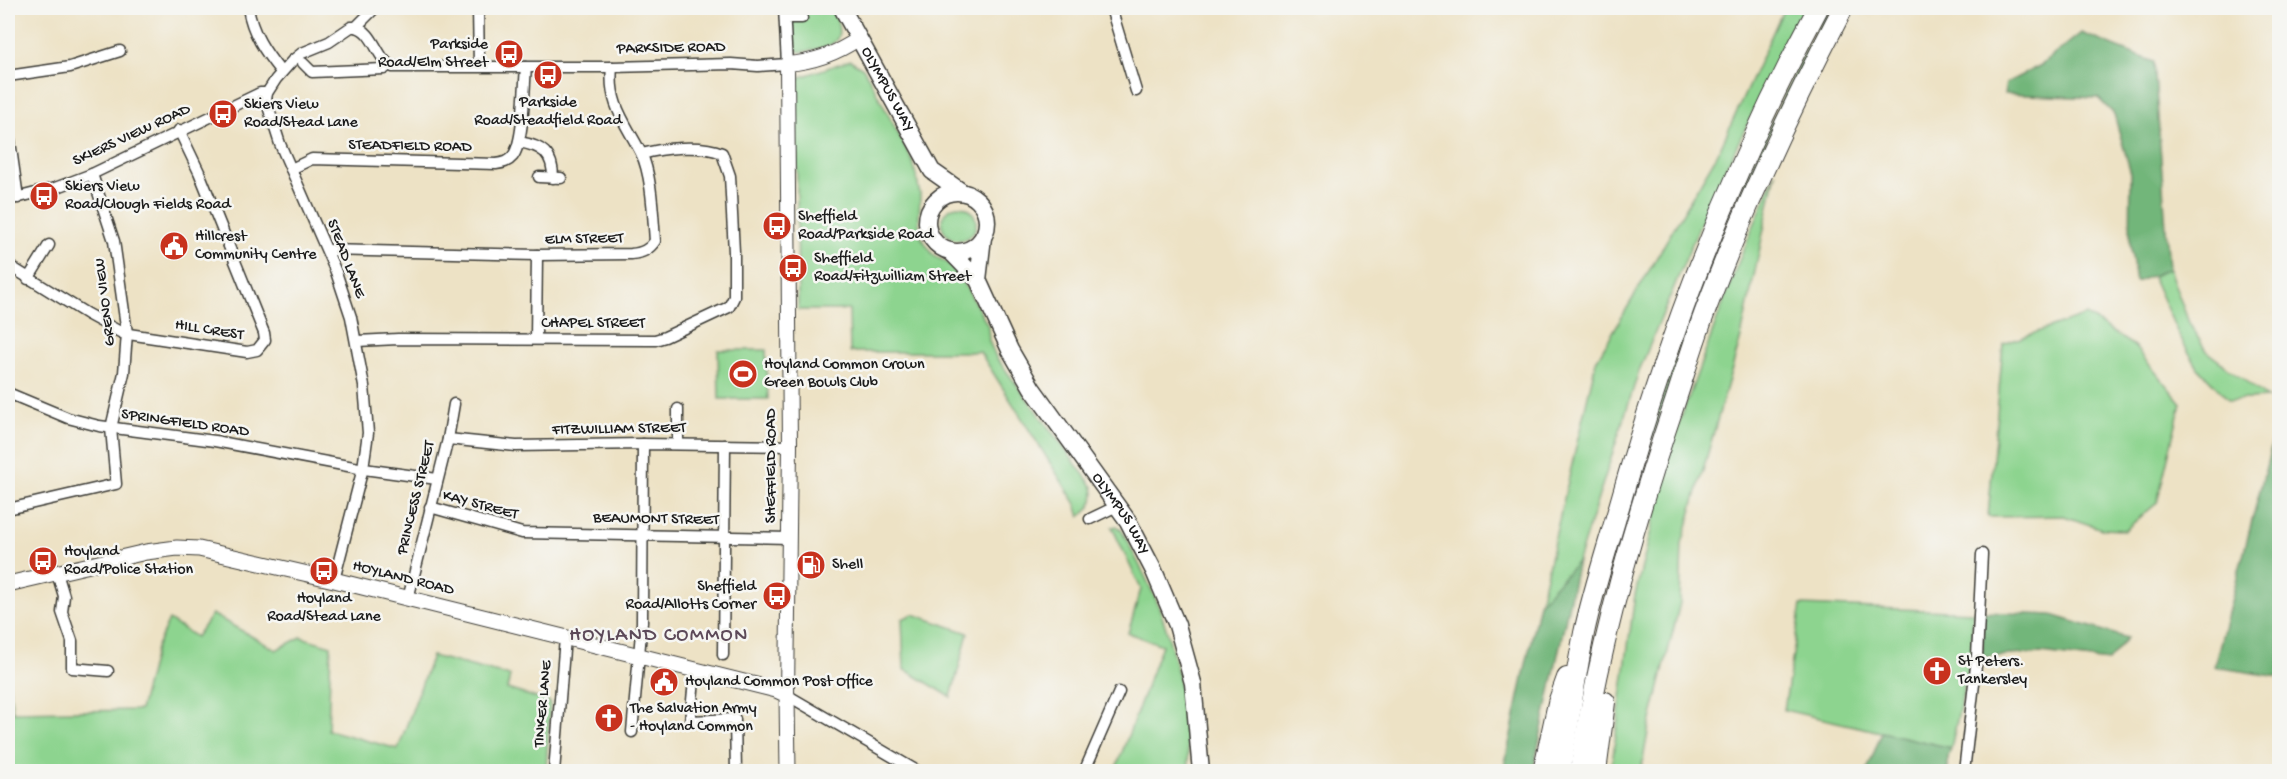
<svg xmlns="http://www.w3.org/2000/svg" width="2287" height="779" viewBox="0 0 2287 779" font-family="'Gochi Hand',sans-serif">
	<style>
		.green { fill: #8dd48f; stroke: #547856; stroke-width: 1.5 }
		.forest { fill: #72b67a; stroke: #47694b; stroke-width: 1.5 }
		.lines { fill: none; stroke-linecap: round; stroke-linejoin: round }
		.minor-casing { stroke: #3b3a35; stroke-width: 13 }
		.tertiary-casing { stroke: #3b3a35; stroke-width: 16 }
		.secondary-casing { stroke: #3b3a35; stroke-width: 17 }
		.primary-casing { stroke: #3b3a35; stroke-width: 19 }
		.motorway-casing { stroke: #3b3a35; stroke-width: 22 }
		.minor { stroke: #fff; stroke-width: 10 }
		.tertiary { stroke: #fff; stroke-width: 14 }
		.secondary { stroke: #fff; stroke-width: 15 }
		.primary { stroke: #fff; stroke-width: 16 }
		.motorway { stroke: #fff; stroke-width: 20 }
		.labels { text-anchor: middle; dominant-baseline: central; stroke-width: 5; stroke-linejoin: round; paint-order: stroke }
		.poi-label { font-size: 16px; fill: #1c1c1c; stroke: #f6f6f2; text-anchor: start }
		.street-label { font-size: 16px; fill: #1c1c1c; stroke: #f6f6f2 }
		.quarter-label { font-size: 20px; letter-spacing: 1.5px; fill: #5d4a59; stroke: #f6f6f2 }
	</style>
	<rect width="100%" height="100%" fill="#f6f6f2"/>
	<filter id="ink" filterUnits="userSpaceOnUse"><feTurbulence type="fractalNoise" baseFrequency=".0167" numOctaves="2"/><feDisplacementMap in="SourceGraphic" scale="12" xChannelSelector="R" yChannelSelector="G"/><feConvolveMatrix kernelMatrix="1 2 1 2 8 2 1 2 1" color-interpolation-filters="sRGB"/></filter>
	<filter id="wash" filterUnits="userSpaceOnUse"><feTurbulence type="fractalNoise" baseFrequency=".008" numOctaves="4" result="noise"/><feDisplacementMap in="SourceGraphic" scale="24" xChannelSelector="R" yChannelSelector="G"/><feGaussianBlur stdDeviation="1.35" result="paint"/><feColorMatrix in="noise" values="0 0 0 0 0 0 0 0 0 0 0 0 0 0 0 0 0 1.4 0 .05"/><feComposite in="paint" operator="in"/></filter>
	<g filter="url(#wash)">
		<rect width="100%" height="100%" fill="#ede2c5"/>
		<g class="green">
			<path d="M789 8H832C850 45 831 47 800 52 791 48 792 43 792 35H789L795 14Z"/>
			<path d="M1784 8H1805L1712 196 1639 371 1578 561 1537 615 1596 361 1718 153Z"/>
			<path d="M1828 8H1832C1737 184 1669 371 1615 563 1622 506 1644 451 1662 397 1707 263 1762 133 1828 8Z"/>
			<path d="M850 60 863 68 870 80 913 162 920 194 919 222 921 237 934 256 946 262 961 278 988 326 989 341 996 357 1093 487C1096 501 1091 508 1080 517L1076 504 980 352H850L849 310H798L796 88 798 78Z"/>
			<path d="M1776 172 1741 337 1682 544 1680 603 1648 732 1641 771H1611L1635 595 1674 437 1736 268Z"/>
			<circle cx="959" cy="223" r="17"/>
			<path d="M2169 269 2189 323 2206 351 2268 398 2229 400 2198 368 2179 336 2152 276Z"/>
			<path d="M2086 315 2134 346 2181 403 2157 503 2125 530 2102 529 2064 516 1988 517 2003 344Z"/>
			<path d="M718 350H766L768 399H719Z"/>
			<path d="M1117 526 1122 531C1135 557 1150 583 1160 610 1178 661 1187 717 1189 771H1115L1162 645 1128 633 1141 589 1112 527Z"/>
			<path d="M1801 605 1973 612 1971 656 1951 748 1784 710Z"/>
			<path d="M212 614 276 650 301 637 331 646 328 730 398 749 432 656 510 676 507 689 550 702 546 771H8V679L13 712 140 710 156 648 169 620 196 637Z"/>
			<path d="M913 614 968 633 951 697 904 669 902 619Z"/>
		</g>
		<g class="forest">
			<path d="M2081 33 2154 62 2169 269 2136 282 2130 243 2131 173 2114 114 2098 98 2004 94 2006 83 2041 65Z"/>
			<path d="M2279 417 2280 677H2279L2214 667Z"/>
			<path d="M1578 561 1533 771 1503 772 1539 603Z"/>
			<path d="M1984 612 2052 615 2127 638 2108 661 2041 653 1982 657Z"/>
			<path d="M1882 732 1951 748 1948 757V771H1867Z"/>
		</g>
	</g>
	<g filter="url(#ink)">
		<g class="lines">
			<g class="minor-casing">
				<g id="minor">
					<path d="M248 8C252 33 265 52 281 72"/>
					<path d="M478 8 479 66"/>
					<path d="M1111 8 1136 91"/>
					<path d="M785 18H802"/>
					<path d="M356 27C375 32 376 59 393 67H612L731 64 758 66 787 64 784 8"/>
					<path d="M303 63 312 72 384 69 389 65"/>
					<path d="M8 76 70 67 120 51"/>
					<path d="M8 127 18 198"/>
					<path d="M519 142C542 146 553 153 553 178"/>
					<path d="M291 169 312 159 496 164C503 163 508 162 513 156 524 141 524 88 526 67"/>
					<path d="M539 177 561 178"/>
					<path d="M8 200 55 188 92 174 260 93H267"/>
					<path d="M327 250 537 255 631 254C642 253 649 250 655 241 653 216 652 175 641 153 626 123 608 105 612 67"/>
					<path d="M8 265 87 314 122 333 247 352 257 350 265 340 264 333 199 172 179 130"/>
					<path d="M28 279 49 245"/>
					<path d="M536 339 537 255"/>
					<path d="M357 341 398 339 655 340 665 337 729 307 734 297V252L730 176 722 153C702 144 662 148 642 154"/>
					<path d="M8 393 68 418 99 426 215 441 364 469 437 479"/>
					<path d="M448 439 516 446 643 444 790 446"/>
					<path d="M678 444V409"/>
					<path d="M430 507 522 533 789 538"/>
					<path d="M8 509 116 484 111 428 124 373 127 333 114 241 92 174"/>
					<path d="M1090 519 1117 506"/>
					<path d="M57 573 64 596 62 612 72 641V668L108 671"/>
					<path d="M334 580 363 468 368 433 364 386 351 317 336 272 280 144 266 100 267 93 276 79 292 61 302 53 329 42 351 27H356L375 8"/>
					<path d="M408 599 448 439 454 404"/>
					<path d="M723 655 725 445"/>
					<path d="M695 670 690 721 735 719 736 772"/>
					<path d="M787 695 919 772"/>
					<path d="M632 732 642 622 643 444"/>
					<path d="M554 772 565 638"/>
					<path d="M1084 772 1119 692"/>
					<path d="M1964 772 1977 657 1982 554"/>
				</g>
			</g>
			<g class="tertiary-casing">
				<path id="tertiary" d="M787 695 790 446 787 64C814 62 836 54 858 39"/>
			</g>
			<g class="secondary-casing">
				<path id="secondary" d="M8 584 146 552 177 548 199 549 334 580 776 690 787 695 788 772"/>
			</g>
			<g class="primary-casing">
				<g id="primary">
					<path id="s1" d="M842 8 932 171 962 192"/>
					<circle cx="957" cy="222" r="30"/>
					<path id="s2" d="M950 251 978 280 1010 350 1032 388 1128 521 1154 571 1177 625 1193 683 1201 772"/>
					<path d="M978 280 983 237"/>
				</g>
			</g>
			<g class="motorway-casing">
				<g id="motorway">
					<path d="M1543 772 1558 703 1567 678"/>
					<path d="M1560 772C1568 726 1575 679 1584 633 1593 591 1607 549 1619 507 1668 334 1733 166 1818 8"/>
					<path d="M1580 772C1598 648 1633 526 1673 408 1684 375 1694 341 1706 309 1745 205 1792 106 1843 8"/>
					<path d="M1596 772 1605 702"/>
				</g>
			</g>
			<use href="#minor" class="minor"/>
			<use href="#tertiary" class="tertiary"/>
			<use href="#secondary" class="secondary"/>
			<use href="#primary" class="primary"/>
			<use href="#motorway" class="motorway"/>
		</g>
	</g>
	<defs>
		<g id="bus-disc" transform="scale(1.5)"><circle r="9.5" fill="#c8321e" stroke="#f6f6f2"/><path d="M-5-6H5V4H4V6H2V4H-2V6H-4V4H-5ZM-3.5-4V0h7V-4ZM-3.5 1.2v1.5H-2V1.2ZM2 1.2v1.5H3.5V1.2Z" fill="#fff"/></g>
		<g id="civic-disc" transform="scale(1.5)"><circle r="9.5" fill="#c8321e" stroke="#f6f6f2"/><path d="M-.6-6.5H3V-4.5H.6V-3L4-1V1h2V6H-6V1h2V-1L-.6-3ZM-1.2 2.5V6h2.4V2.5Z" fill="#fff"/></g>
		<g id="stadium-disc" transform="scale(1.5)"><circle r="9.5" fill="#c8321e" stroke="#f6f6f2"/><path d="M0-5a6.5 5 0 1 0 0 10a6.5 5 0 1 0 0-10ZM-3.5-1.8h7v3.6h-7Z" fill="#fff"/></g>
		<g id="fuel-disc" transform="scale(1.5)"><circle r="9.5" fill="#c8321e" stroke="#f6f6f2"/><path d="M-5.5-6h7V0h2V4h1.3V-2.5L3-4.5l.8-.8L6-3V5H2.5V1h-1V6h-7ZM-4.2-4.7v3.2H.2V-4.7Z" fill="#fff"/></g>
		<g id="church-disc" transform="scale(1.5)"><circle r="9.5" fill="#c8321e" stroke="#f6f6f2"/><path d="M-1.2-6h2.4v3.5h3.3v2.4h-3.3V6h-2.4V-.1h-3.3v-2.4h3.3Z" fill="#fff"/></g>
	</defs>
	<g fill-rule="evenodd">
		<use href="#bus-disc" x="509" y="54"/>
		<use href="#bus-disc" x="548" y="75"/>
		<use href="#bus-disc" x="223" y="114"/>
		<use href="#bus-disc" x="44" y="196"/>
		<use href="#bus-disc" x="777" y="226"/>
		<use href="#civic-disc" x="174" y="246"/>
		<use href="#bus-disc" x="793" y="268"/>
		<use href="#stadium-disc" x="743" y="374"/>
		<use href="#bus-disc" x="43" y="561"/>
		<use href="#fuel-disc" x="811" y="565"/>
		<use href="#bus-disc" x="324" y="571"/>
		<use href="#bus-disc" x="777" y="596"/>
		<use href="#church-disc" x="1937" y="671"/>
		<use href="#civic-disc" x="664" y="682"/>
		<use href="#church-disc" x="609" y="718"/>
	</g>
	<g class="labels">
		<g class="poi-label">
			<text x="488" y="45" text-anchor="end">Parkside<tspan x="488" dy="18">Road/Elm Street</tspan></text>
			<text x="548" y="103" text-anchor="middle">Parkside<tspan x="548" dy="18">Road/Steadfield Road</tspan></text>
			<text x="244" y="105">Skiers View<tspan x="244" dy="18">Road/Stead Lane</tspan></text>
			<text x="65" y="187">Skiers View<tspan x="65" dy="18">Road/Clough Fields Road</tspan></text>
			<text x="798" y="217">Sheffield<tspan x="798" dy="18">Road/Parkside Road</tspan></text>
			<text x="195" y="237">Hillcrest<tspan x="195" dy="18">Community Centre</tspan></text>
			<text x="814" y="259">Sheffield<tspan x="814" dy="18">Road/Fitzwilliam Street</tspan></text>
			<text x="764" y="365">Hoyland Common Crown<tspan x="764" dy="18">Green Bowls Club</tspan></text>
			<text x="64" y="552">Hoyland<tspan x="64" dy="18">Road/Police Station</tspan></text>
			<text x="832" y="565">Shell</text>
			<text x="756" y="587" text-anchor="end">Sheffield<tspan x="756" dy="18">Road/Allotts Corner</tspan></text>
			<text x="324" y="599" text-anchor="middle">Hoyland<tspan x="324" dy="18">Road/Stead Lane</tspan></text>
			<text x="1958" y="662">St Peters.<tspan x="1958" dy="18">Tankersley</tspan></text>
			<text x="685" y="682">Hoyland Common Post Office</text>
			<text x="630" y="709">The Salvation Army<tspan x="630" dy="18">- Hoyland Common</tspan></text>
		</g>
		<g class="street-label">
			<text transform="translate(671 49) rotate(-1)">PARKSIDE ROAD</text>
			<text stroke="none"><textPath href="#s1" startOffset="93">OLYMPUS WAY</textPath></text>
			<text transform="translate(132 136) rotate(-25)">SKIERS VIEW ROAD</text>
			<text transform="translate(410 147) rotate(1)">STEADFIELD ROAD</text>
			<text transform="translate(584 240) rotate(-1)">ELM STREET</text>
			<text transform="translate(345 259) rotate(69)">STEAD LANE</text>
			<text transform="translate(106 302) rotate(-97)">GRENO VIEW</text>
			<text x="593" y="324">CHAPEL STREET</text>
			<text transform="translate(209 331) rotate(9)">HILL CREST</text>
			<text transform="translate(185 424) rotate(8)">SPRINGFIELD ROAD</text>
			<text transform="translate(619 430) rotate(-1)">FITZWILLIAM STREET</text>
			<text transform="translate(772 466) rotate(-90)">SHEFFIELD ROAD</text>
			<text transform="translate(417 498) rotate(-76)">PRINCESS STREET</text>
			<text transform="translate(480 506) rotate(15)">KAY STREET</text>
			<text stroke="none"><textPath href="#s2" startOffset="315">OLYMPUS WAY</textPath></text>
			<text transform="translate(656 520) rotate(1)">BEAUMONT STREET</text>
			<text transform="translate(403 579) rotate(14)">HOYLAND ROAD</text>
			<text transform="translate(544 704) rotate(-85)">TINKER LANE</text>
		</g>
		<g class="quarter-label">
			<text x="659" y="636">HOYLAND COMMON</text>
		</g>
	</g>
	<rect width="2287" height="779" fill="none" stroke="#f6f6f2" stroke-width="30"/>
</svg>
